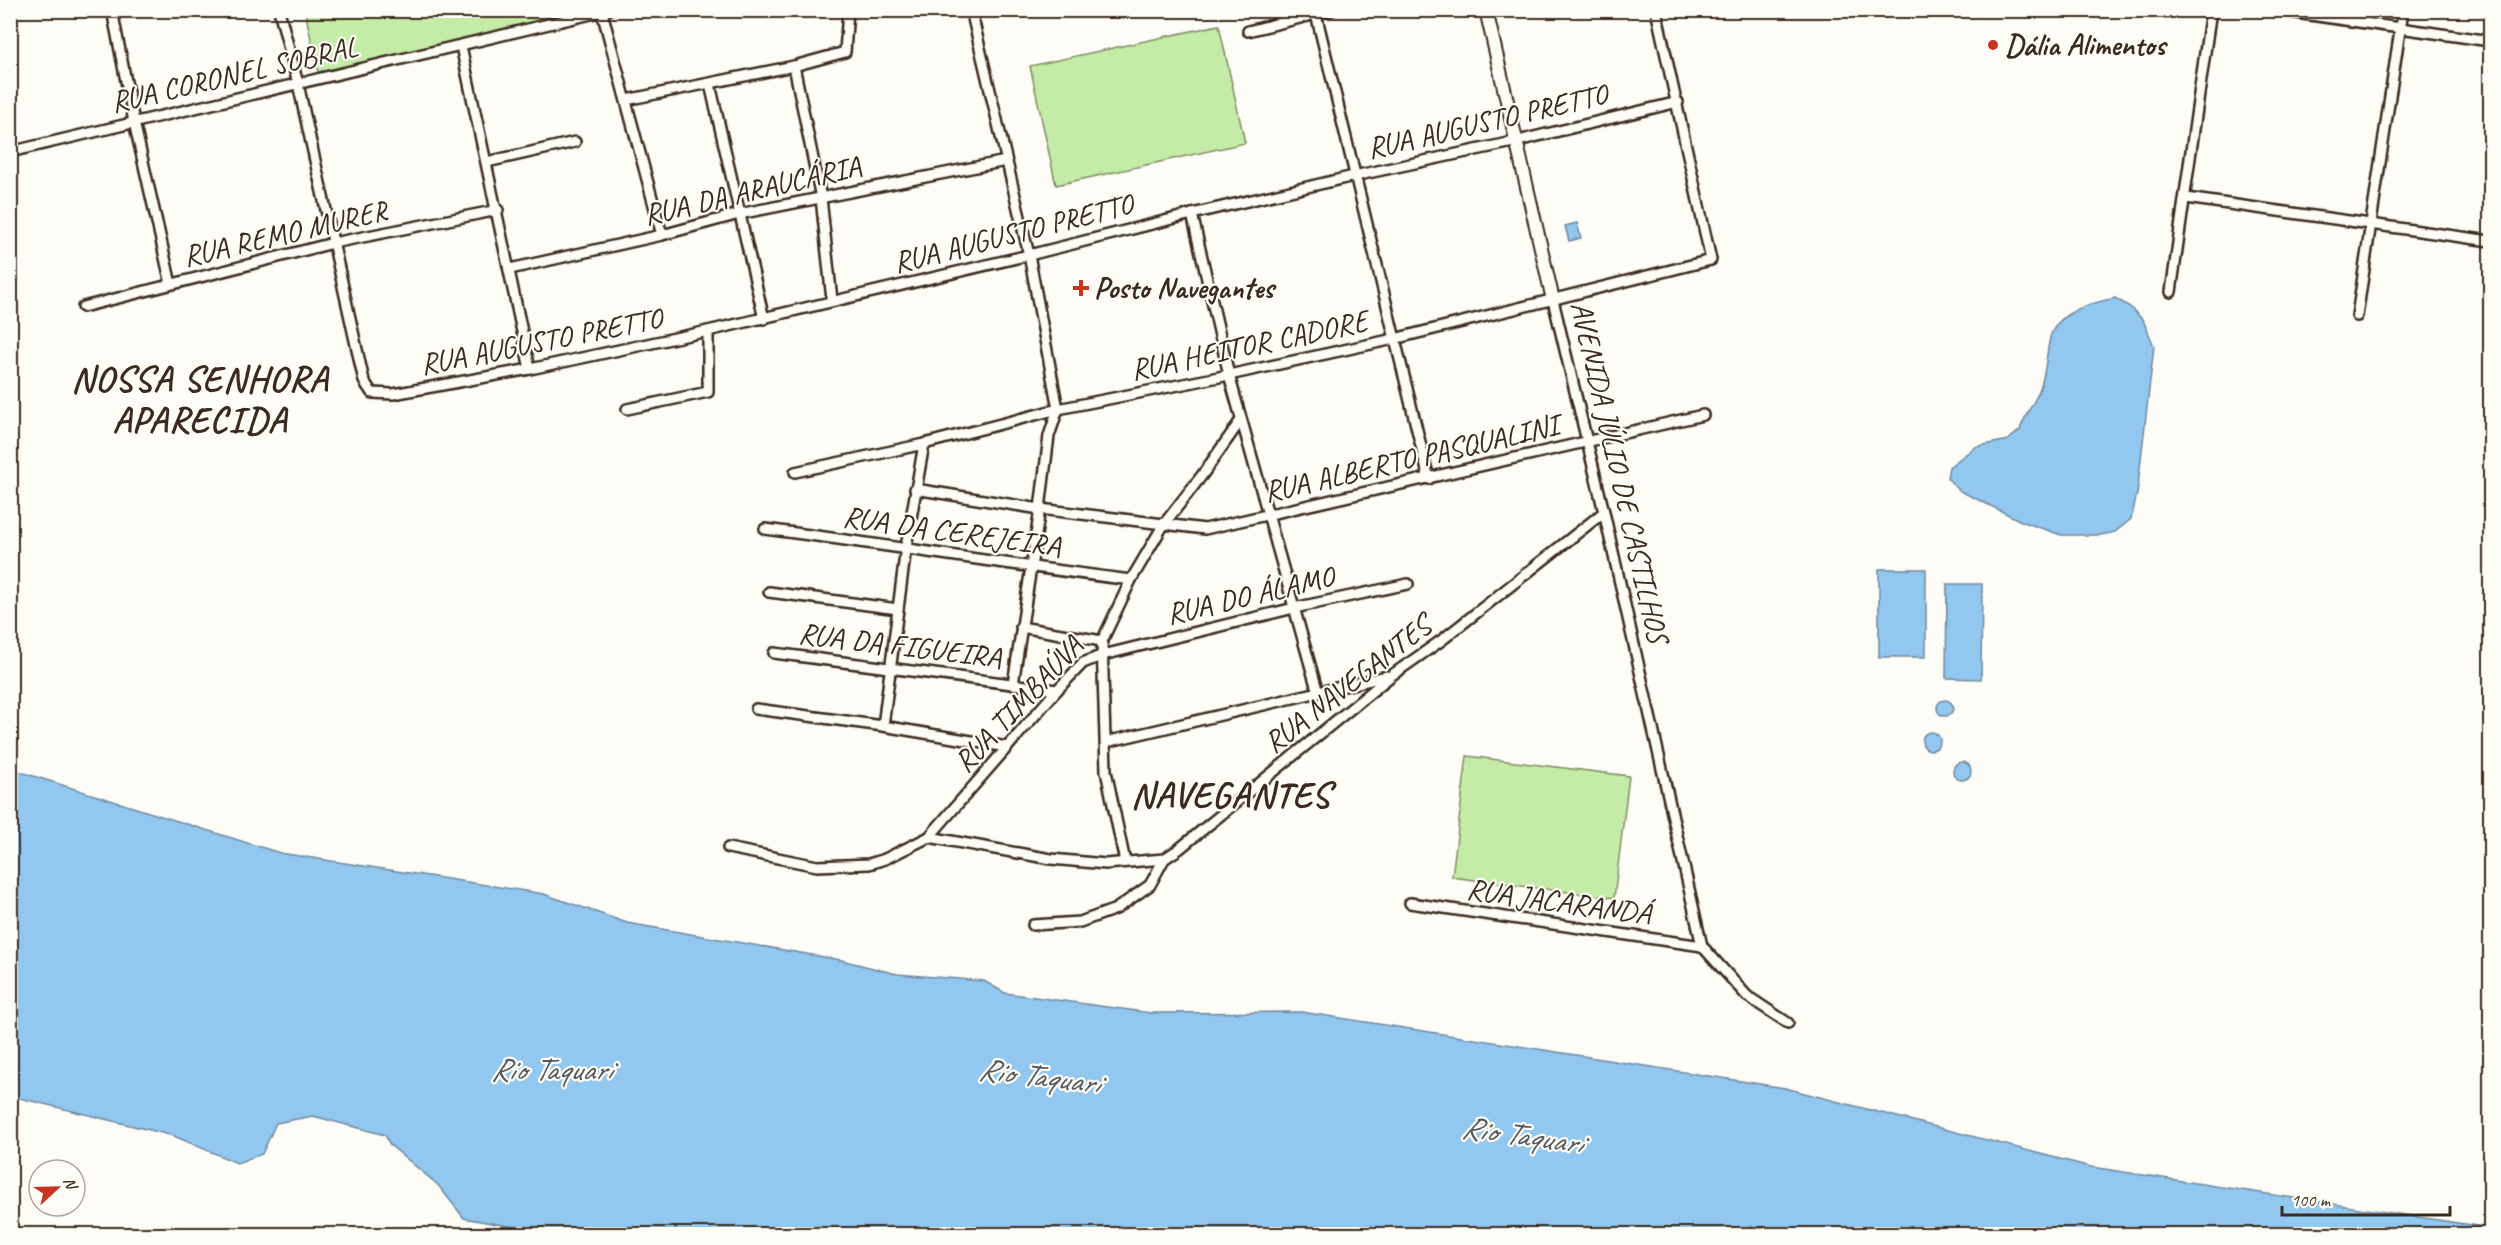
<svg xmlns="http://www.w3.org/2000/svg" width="2501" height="1245" viewBox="0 0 2501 1245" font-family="Caveat,sans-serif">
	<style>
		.green { fill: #c4eca7; stroke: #808b62; stroke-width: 1.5 }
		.water { fill: #92c7f0; stroke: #6f889c; stroke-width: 1.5 }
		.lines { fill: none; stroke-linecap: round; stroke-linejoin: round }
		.street-casing { stroke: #3b2a1e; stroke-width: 14 }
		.secondary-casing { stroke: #3b2a1e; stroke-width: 16 }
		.street { stroke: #fdfcf7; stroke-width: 9 }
		.secondary { stroke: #fdfcf7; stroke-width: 12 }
		.poi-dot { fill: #c8321e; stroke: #fdfcf7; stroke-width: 2 }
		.labels { text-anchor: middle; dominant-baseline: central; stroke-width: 4.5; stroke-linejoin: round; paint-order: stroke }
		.poi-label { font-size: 30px; font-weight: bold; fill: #3b2a1e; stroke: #fdfcf7; text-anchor: start }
		.street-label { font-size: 30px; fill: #3b2a1e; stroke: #fdfcf7 }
		.water-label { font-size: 32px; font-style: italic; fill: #55595d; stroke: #fdfcf7 }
		.district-label { font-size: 36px; font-weight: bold; letter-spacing: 1.5px; fill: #3b2a1e; stroke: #fdfcf7 }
	</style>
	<rect width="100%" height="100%" fill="#fdfcf7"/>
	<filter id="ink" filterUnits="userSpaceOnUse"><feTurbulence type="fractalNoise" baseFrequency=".0167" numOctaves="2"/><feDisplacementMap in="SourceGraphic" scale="12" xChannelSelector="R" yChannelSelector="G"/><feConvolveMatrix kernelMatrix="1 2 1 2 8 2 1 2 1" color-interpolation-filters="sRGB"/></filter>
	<g filter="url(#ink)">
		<g class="green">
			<path d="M305 11H576L404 54 318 72Z"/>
			<path d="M1219 25 1245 143 1056 185 1030 66Z"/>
			<path d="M1467 756 1629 776 1614 898 1452 877Z"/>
		</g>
		<g class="water">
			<path d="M1577 223 1581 238 1569 241 1565 226Z"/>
			<path d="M2115 298 2130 307 2143 320 2154 346 2137 494 2131 519 2115 532 2101 535H2061L2021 521 1999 510 1960 491 1947 478 1949 467 1975 447 2008 440 2020 430C2024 415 2035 404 2040 388 2046 372 2046 355 2050 338 2057 311 2092 303 2115 298Z"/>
			<rect x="1879" y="569" width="47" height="88"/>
			<path d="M1947 584H1982L1981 679 1946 678Z"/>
			<circle cx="1945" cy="708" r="8"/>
			<circle cx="1931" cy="741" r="9"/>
			<circle cx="1962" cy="771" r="9"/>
			<path d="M11 769 280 853 544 894 627 923 841 960 897 974 984 981 1005 993 1151 1013 1302 1012 1785 1088 2091 1167 2490 1228V1234H640L637 1232 605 1234 596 1227 588 1228 580 1233H566L530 1230 464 1218 438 1185 390 1145 385 1135 313 1116 276 1123 262 1154 237 1163 174 1136 11 1096Z"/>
		</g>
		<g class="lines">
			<g class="street-casing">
				<g id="street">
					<path d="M112 10 134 122 171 284"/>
					<path d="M279 10 298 84 364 381 372 393 393 394 530 369 708 331 1029 255 1192 214 1354 176 1518 141 1678 102"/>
					<path d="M971 10 1029 255 1058 409 1049 436 1040 509 1013 684"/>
					<path d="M1315 10 1429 479"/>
					<path d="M2275 10 2490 41"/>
					<path d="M602 12 662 235"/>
					<path d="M1248 31 1332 10"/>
					<path d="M461 46 530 369"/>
					<path d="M794 66 821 198 832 300"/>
					<path d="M710 84 764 319"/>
					<path d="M626 100 794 66 845 52 848 10"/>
					<path d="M10 152 608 10"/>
					<path d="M487 162 575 142"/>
					<path d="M2186 198 2490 241"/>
					<path d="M1192 214 1229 375 1318 693"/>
					<path d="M510 269 662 235 739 214 1006 161"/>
					<path d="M2171 292 2211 10"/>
					<path d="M1553 300 1604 512 1702 946 1747 996 1788 1023"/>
					<path d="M83 307 333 243 498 210"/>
					<path d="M2357 316 2403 10"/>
					<path d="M627 409 708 392V331"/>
					<path d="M795 472 924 444 1058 409 1229 375 1394 339 1711 260 1656 10"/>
					<path d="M915 489 1040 509 1205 529 1703 415"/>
					<path d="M765 529C888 545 1009 565 1131 580"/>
					<path d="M769 592 898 609"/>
					<path d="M1021 627 1102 641"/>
					<path d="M774 653 1057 690"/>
					<path d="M756 709 883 726 1007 747"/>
					<path d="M883 726 906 547 924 444"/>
					<path d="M1106 742 1387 676"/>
					<path d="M929 837 1051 859 1106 864 1164 859 1179 849 1392 675 1442 640 1604 512"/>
					<path d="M728 848 817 866 869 864 885 859 929 837 1057 690 1083 663 1103 655 1294 608 1408 584"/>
					<path d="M1125 862 1106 771 1102 641 1131 580 1164 524 1203 474 1241 420"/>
					<path d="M1410 903 1702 946"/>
					<path d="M1033 925 1080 922 1116 909 1150 885 1164 859"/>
				</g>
			</g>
			<g class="secondary-casing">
				<path id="secondary" d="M1486 10 1553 300"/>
			</g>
			<use href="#street" class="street"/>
			<use href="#secondary" class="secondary"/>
		</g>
	</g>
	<g class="poi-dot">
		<circle cx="1993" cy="45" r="6"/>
		<path d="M1078 279h6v6h6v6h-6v6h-6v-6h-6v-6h6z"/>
	</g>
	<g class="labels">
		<g class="poi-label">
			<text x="2005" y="45">Dália Alimentos</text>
			<text x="1094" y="288">Posto Navegantes</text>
		</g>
		<g class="street-label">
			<text transform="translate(234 74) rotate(-13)">RUA CORONEL SOBRAL</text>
			<text transform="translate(1487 121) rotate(-13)">RUA AUGUSTO PRETTO</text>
			<text transform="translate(752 190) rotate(-13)">RUA DA ARAUCÁRIA</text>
			<text transform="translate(285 233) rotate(-13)">RUA REMO MURER</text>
			<text transform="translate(1013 233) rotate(-14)">RUA AUGUSTO PRETTO</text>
			<text transform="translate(541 341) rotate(-11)">RUA AUGUSTO PRETTO</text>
			<text transform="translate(1249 345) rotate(-12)">RUA HEITOR CADORE</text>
			<text transform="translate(1411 458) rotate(-13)">RUA ALBERTO PASQUALINI</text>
			<text transform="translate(1620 472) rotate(77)">AVENIDA JÚLIO DE CASTILHOS</text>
			<text transform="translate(952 531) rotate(8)">RUA DA CEREJEIRA</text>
			<text transform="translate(1250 595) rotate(-13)">RUA DO ÁLAMO</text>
			<text transform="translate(900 645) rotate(7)">RUA DA FIGUEIRA</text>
			<text transform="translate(1347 684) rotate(-38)">RUA NAVEGANTES</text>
			<text transform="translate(1018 704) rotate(-47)">RUA TIMBAÚVA</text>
			<text transform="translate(1559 901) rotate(8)">RUA JACARANDÁ</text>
		</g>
		<g class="water-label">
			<text x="551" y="1069">Rio Taquari</text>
			<text transform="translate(1039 1076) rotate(7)">Rio Taquari</text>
			<text transform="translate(1522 1135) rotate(8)">Rio Taquari</text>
		</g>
		<g class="district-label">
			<text x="200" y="379">NOSSA SENHORA<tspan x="200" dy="41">APARECIDA</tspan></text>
			<text x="1231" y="795">NAVEGANTES</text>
		</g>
	</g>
	<rect width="2501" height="1245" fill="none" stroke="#fdfcf7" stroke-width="36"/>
	<rect x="18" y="18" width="2465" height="1209" fill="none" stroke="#3b2a1e" stroke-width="2" filter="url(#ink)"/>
	<g transform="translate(57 1188) rotate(68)"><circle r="28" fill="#fdfcf7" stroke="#afa8a0" stroke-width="1.5"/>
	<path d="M0-4.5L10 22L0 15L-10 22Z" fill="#c8321e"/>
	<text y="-9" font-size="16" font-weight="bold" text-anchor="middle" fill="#3b2a1e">N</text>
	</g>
	<path d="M2282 1206v9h168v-9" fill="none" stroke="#3b2a1e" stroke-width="3"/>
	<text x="2291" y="1206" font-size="18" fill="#3b2a1e" stroke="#fdfcf7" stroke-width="4.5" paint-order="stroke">100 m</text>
</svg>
